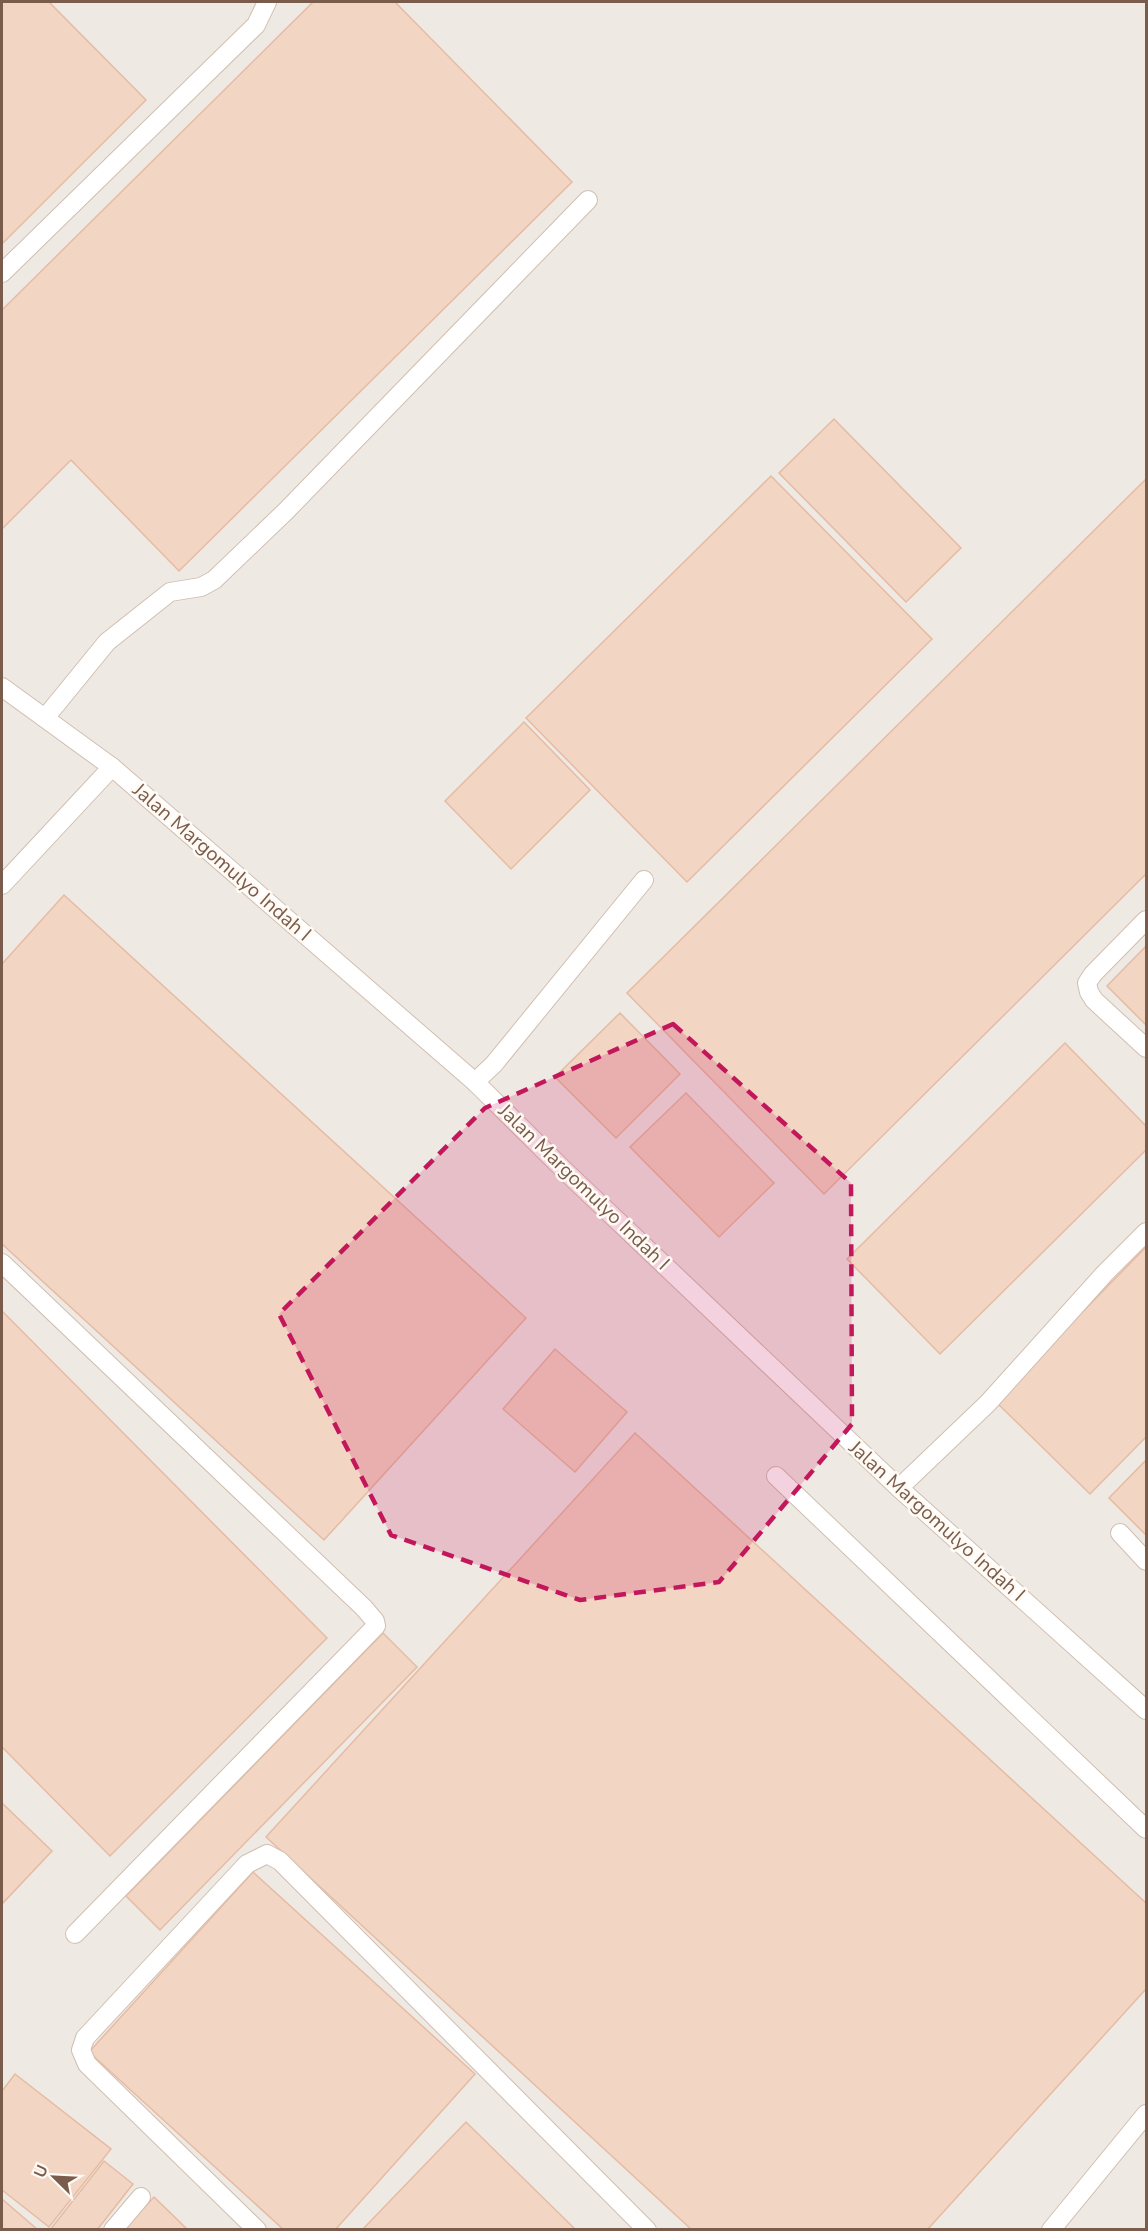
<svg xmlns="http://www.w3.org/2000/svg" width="1148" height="2231" viewBox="0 0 1148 2231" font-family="'Nunito Sans',sans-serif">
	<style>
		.industrial { fill: #efe9e4 }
		.building { fill: #f3d5c3; stroke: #e6bba3; stroke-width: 1.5 }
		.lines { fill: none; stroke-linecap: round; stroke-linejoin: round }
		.lane-casing { stroke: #d1beb0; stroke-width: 20 }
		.lane { stroke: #fff; stroke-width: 18 }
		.marked { fill: #c2185b; fill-opacity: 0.2; stroke: #c2185b; stroke-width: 4.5; stroke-dasharray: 12 8; stroke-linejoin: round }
		.labels { text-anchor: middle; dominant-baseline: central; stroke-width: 5; stroke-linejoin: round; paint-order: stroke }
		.street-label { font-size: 20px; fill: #7a5c4d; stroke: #fffaf3 }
	</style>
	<rect width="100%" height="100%" fill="#fdf6ec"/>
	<rect class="industrial" x="2" y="2" width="1144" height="2227"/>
	<g class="building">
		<path d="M2 2H49L146 100 2 244Z"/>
		<path d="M313 2H395L572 182 179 571 71 460 2 529V310Z"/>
		<path d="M834 419 961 548 906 602 779 473Z"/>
		<path d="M771 476 932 639 687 882 526 718Z"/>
		<path d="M1146 479V874L824 1194 627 993Z"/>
		<path d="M524 722 590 790 511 869 445 801Z"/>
		<path d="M64 895 526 1318 324 1540 2 1244V964Z"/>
		<path d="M1146 946V1025L1107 986Z"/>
		<path d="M620 1013 680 1074 616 1138 555 1077Z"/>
		<path d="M1065 1043 1146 1126V1150L940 1354 847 1259Z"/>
		<path d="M686 1093 774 1183 719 1237 630 1147Z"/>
		<path d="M1146 1247V1437L1090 1494 995 1401Z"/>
		<path d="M2 1311 327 1638 110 1856 2 1747Z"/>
		<path d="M555 1349 627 1412 575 1472 503 1409Z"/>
		<path d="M635 1433 1146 1903V1989L927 2230H692L266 1837Z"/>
		<path d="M1146 1460V1535L1109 1498Z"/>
		<path d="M383 1633 417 1667 160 1930 126 1896Z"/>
		<path d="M2 1803 52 1851 2 1904Z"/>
		<path d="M253 1872 475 2074 335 2230H284L89 2052Z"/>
		<path d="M15 2074 111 2149 49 2227 2 2190V2091Z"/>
		<path d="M466 2122 576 2230H362Z"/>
		<path d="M104 2161 133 2184 97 2230H50Z"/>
		<path d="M154 2197 188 2230H123Z"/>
		<path d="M2 2199 38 2230H2Z"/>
	</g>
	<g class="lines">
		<g class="lane-casing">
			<g id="lane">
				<path d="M2 273 256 25 267 2"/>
				<path d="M2 687 112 767 475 1082 564 1170 899 1488 1146 1710"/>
				<path d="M45 718 107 642 170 592 201 587 214 580 286 511 588 200"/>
				<path d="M2 885 112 767"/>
				<path d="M1146 920 1093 974 1087 983 1089 992 1094 1000 1146 1048"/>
				<path d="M475 1082 494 1064 644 880"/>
				<path d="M2 1263 364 1608 375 1621 376 1626 75 1934"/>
				<path d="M776 1476 1146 1829"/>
				<path d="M899 1488 988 1403 1105 1273 1146 1232"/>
				<path d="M1120 1533 1146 1561"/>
				<path d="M113 2230 141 2197"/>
				<path d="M257 2230 87 2064 81 2050 85 2038 247 1864 267 1854 280 1861 647 2230"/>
				<path d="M1051 2230 1146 2114"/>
			</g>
		</g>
		<use href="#lane" class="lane"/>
	</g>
	<path class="marked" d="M673 1024 851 1183 852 1424 719 1582 580 1600 391 1535 279 1314 485 1108Z"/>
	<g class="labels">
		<g class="street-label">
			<text transform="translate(222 862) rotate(41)">Jalan Margomulyo Indah I</text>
			<text transform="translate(584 1187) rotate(44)">Jalan Margomulyo Indah I</text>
			<text transform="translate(937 1521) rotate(42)">Jalan Margomulyo Indah I</text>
		</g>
	</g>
	<rect width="1148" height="2231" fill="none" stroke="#7a5c4d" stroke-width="6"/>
	<g transform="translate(54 2177) rotate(294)" stroke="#fffaf3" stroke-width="4.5" paint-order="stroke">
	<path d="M0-4.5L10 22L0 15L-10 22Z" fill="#7a5c4d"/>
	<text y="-9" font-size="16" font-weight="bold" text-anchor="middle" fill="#7a5c4d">U</text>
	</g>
</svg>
